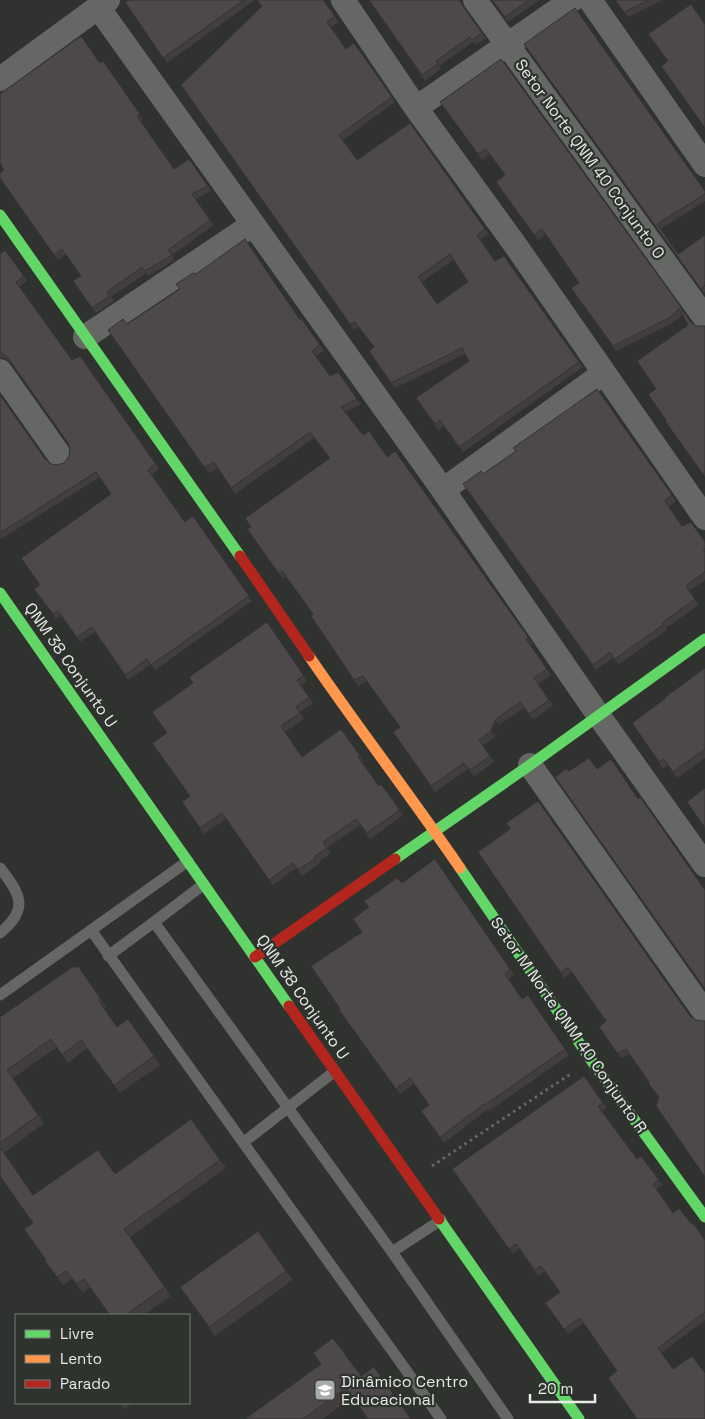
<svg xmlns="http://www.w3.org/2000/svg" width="705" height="1419" viewBox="0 0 705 1419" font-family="'Space Grotesk',sans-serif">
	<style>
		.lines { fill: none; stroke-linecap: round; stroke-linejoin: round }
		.path { stroke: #676867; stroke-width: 3; stroke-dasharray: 2.5 4; stroke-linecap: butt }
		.lane { stroke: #656765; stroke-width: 11 }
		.street { stroke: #656765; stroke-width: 24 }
		.fast { stroke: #63d668; stroke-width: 11 }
		.slow { stroke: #ff974d; stroke-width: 11 }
		.jam { stroke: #b3261e; stroke-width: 11 }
		.wall { fill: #423e40; fill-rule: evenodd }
		.shaded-wall { fill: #363234 }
		.building { fill: #4d484b; stroke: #363234; fill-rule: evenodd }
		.labels { text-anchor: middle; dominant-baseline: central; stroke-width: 4.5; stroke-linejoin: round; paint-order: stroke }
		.street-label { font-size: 16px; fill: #e7eae7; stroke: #2e332e }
		.poi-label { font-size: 16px; fill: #e7eae7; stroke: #2e332e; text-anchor: start }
	</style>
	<rect width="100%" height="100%" fill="#2f322f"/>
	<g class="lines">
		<path class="path" d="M432 1166 572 1073"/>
		<g class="lane">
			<path d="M0 868C20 893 30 909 0 933"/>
			<path d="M204 884 154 922 392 1252 508 1419"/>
			<path d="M91 930 441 1419"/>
			<path d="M108 956 154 922"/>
			<path d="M0 995 188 861"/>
			<path d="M244 1142 335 1071"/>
			<path d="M392 1252 441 1220"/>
		</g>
		<g class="street">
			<path d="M343 0 416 108 516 246 705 518"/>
			<path d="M475 0 705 318"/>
			<path d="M590 0 705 165"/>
			<path d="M98 7 443 490 599 716 705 865"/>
			<path d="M0 79 108 0"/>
			<path d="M416 108 572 0"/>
			<path d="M85 337 252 225"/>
			<path d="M0 371 60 456"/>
			<path d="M443 490 604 373"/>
			<path d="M530 765 705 1013"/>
		</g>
		<g class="fast">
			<path d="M0 215 240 556"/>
			<path d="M0 593 289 1006"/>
			<path d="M395 859 530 765 705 639"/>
			<path d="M460 868 591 1060 705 1217"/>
			<path d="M439 1219 579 1419"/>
		</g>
		<path class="slow" d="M309 656C358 728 411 796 460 868"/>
		<g class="jam">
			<path d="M240 556 309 656"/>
			<path d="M255 957 395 859"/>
			<path d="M289 1006 439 1219"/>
		</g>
	</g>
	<g class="wall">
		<path d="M128 0H255L167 63 125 2Z"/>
		<path d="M257 0H323L339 22 331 27 346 49 354 43 395 102 343 140 357 160 410 123 489 234 481 240 495 261 504 256 583 367 463 452 444 426 438 430 416 398 469 361 465 354 395 388 369 351 374 347 359 327 354 330 181 85 262 7ZM453 260 468 282 437 304 422 282Z"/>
		<path d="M369 0 461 1 464 7 486 38 476 45 473 42 439 66 441 69 425 81Z"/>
		<path d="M492 0H540L508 22Z"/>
		<path d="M615 0H663L628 17Z"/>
		<path d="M524 44 705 191V201L661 229 678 254 705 235V292L704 293Z"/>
		<path d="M501 59 690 321 666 420 656 389 688 325 682 315 673 323 616 351 571 288 579 283 546 234 538 240 496 182 505 175 490 154 482 160 440 102Z"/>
		<path d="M103 61 143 120 141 121 174 169 208 186 211 191 196 199 214 225 172 255 175 260 148 276 146 273 111 297 114 301 96 313 73 281 81 276 66 254 58 260 0 178 4 170 100 63Z"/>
		<path d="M5 250 27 281 19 287 72 360 80 356 159 468 152 475 185 522 193 516 252 601 155 670 151 664 128 680 95 632 80 642 61 616 56 619 34 589 40 585 111 494 100 477 1 539 0 537V395L45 459 51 464 57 465 64 463 69 456 70 449 68 443 11 363 5 358 0 357V254Z"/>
		<path d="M301 318 324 351 316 356 330 376 338 372 361 404 345 412 363 435 387 457 395 451 532 643 530 645 551 675 538 684 553 705 533 720 524 708 499 725 495 737 483 745 494 762 474 776 468 769 435 792 393 732 400 727 367 681 358 686 311 616 313 614 286 577 283 579 247 529 330 458 314 438 235 494 218 468 209 473 108 330 127 324 300 320Z"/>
		<path d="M597 389 676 501 669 507 682 526 705 542V580L689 591 699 605 666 628 667 630 619 664 613 658 596 670 463 484 483 474 516 451Z"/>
		<path d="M267 622 307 681 301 686 313 703 300 712 304 719 285 732 302 757 341 729 364 761 362 763 379 786 381 784 403 815 370 839 360 825 327 848 331 853 319 862V864L302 876 296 868 273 885 226 819 204 834 182 802 190 796 193 683Z"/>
		<path d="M705 668V758L677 778 668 765 663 769 632 723Z"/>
		<path d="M538 801 659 1097 649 1082 630 1054 621 1058 599 1027 606 1021 572 972 564 978 478 852 510 829Z"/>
		<path d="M435 859 514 974 509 979 522 999 528 995 569 1055 489 1111 488 1109 444 1143 421 1111 429 1105 414 1084 400 1094 339 1010 340 1009 362 932 402 883Z"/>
		<path d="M78 966 106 1007 104 1008 117 1027 128 1019 160 1065 120 1093 87 1048 68 1063 57 1047 13 1078 44 1123 4 1153 33 1195 115 1174 191 1119 226 1168 130 1237 171 1296 143 1315H110L90 1287 83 1293 72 1279 63 1285 45 1261 46 1260 33 1223 0 1176V1017Z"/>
		<path d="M584 1076 607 1108 602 1111 637 1159 641 1156 663 1185 656 1189 673 1213 689 1221 705 1240V1320L661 1353 673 1369 705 1373 617 1371 584 1323 568 1334 545 1303 560 1292 545 1271 538 1276 519 1249 513 1254 452 1169Z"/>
		<path d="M286 1271 293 1280 215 1336 180 1287Z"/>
		<path d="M361 1376 353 1397 322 1419H245Z"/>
		<path d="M120 1403H133L125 1409Z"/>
	</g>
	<path class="shaded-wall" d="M495 720 499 725 495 737 491 731Z"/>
	<g class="building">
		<path d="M128 0H244L163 58 125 2Z"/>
		<path d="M257 0H323L335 16 327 22 346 49 354 43 392 97 339 135 357 160 410 123 485 229 477 235 495 261 504 256 579 362 459 447 440 420 435 424 416 398 469 361 462 348 391 383 369 351 374 347 355 322 350 324 181 85 262 6ZM450 254 468 282 437 304 418 277Z"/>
		<path d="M369 0H459L460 2 482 33 472 40 470 37 436 61 438 64 422 75Z"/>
		<path d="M492 0H529L505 17Z"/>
		<path d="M615 0H649L624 12Z"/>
		<path d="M691 4 705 24V128L661 66 668 61 648 34Z"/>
		<path d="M575 8 705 191V194L657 224 678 254 705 235V285L701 289 524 44Z"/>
		<path d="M81 36 100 63 103 61 140 114 137 116 174 169 189 159 208 186 192 194 210 220 168 250 172 255 145 271 142 267 107 292 110 296 92 308 73 281 81 276 62 249 54 255 0 178V173L4 170 0 163V94Z"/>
		<path d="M501 59 681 307 669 318 613 346 571 288 579 283 542 229 534 235 496 182 505 175 486 149 478 154 440 102Z"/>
		<path d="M245 239 300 320 301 318 320 345 312 351 330 376 338 372 357 399 341 407 363 435 369 431 387 457 395 451 528 637 526 639 547 669 534 678 549 700 529 714 520 702 495 720 491 731 479 740 490 756 470 770 464 763 431 786 393 732 400 727 363 676 354 680 311 616 313 614 282 571 279 574 247 529 251 527 245 518 330 458 310 432 231 488 214 462 204 467 108 330 123 319 127 324 180 289 176 284 193 273 196 274Z"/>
		<path d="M5 250 24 276 16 282 72 360 80 356 155 463 148 470 185 522 193 516 249 596 151 665 147 659 125 675 92 627 77 637 58 611 53 614 34 589 40 585 21 558 111 494 96 472 0 533V395L45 459 51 464 57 465 64 463 69 456 70 449 68 443 8 358 2 353H0V254Z"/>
		<path d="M683 311 690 321 696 326H705V477L665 421 666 420 648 394 656 389 637 361 688 325 681 312Z"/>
		<path d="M597 389 672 495 665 501 682 526 691 522 705 542V549L703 550 705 552V572L686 586 695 599 662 623 663 625 615 659 610 652 593 665 463 484 481 471 483 474 516 451 513 448Z"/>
		<path d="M267 622 304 676 297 680 309 697 296 707 300 713 281 726 302 757 341 729 360 756 358 757 379 786 381 784 400 810 367 833 356 819 323 842 327 848 315 856 316 858 298 870 293 863 269 880 222 813 200 828 182 802 190 796 152 743 167 733 152 712 193 683 189 677Z"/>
		<path d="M705 668V749L673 772 664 759 659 762 632 723 666 698 665 697Z"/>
		<path d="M589 758 597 769 611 759 638 799 640 797 659 824 705 890V989L555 777 567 768 569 771Z"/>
		<path d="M705 788V828L687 802Z"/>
		<path d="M538 801 690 1016 696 1020 703 1021H705V1177L656 1106 659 1097 648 1083 649 1082 626 1049 617 1053 599 1027 606 1021 568 967 561 973 478 852 510 829 506 823Z"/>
		<path d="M435 859 510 969 505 974 522 999 528 995 565 1049 485 1105 484 1104 440 1137 421 1111 429 1105 410 1078 396 1089 339 1010 340 1009 311 966 362 932 353 919 369 907 364 901 397 878 402 883Z"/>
		<path d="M74 966 75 968 78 966 100 998 98 1000 117 1027 128 1019 154 1056 114 1085 81 1040 62 1055 51 1039 7 1070 38 1115 0 1143V1017Z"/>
		<path d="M584 1076 603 1103 598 1106 637 1159 641 1156 659 1180 653 1184 673 1213 679 1208 689 1221 695 1226 705 1240V1312L658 1348 673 1369 692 1356 705 1373V1419H637L608 1378 617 1371 580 1318 564 1329 545 1303 560 1292 541 1266 535 1270 516 1244 509 1249 452 1169Z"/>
		<path d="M191 1119 220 1160 124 1229 165 1287 125 1315H110L84 1279 77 1284 66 1271 57 1277 45 1261 46 1260 24 1229 33 1223 0 1176V1147L33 1195 98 1150 115 1174Z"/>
		<path d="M258 1231 286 1271 209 1327 180 1287Z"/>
		<path d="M333 1338 361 1376 374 1367 411 1419H368L346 1388 303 1419H245L321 1364 313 1353Z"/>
	</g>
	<defs>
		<g id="school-square" transform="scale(1.125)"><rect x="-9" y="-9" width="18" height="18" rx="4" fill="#a7aaa7" stroke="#2e332e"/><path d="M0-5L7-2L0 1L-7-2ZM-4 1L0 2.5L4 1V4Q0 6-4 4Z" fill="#fff"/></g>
	</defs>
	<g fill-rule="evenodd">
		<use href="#school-square" x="325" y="1390"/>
	</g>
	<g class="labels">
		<g class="street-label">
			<text transform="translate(590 159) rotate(54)">Setor Norte QNM 40 Conjunto O</text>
			<text transform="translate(71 665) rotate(55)">QNM 38 Conjunto U</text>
			<text transform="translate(303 997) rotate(55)">QNM 38 Conjunto U</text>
			<text transform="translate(569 1025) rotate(55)">Setor M Norte QNM 40 Conjunto R</text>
		</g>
		<g class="poi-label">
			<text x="341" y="1381">Dinâmico Centro<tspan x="341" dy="18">Educacional</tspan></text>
		</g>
	</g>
	<rect x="15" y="1314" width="175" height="90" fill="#2e332e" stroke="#787c78"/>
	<rect x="25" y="1330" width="25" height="8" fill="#63d668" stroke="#787c78"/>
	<text x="60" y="1339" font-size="15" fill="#e7eae7">Livre</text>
	<rect x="25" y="1355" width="25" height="8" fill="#ff974d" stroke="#787c78"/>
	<text x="60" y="1364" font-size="15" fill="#e7eae7">Lento</text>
	<rect x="25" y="1380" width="25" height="8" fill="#b3261e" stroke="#787c78"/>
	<text x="60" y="1389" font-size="15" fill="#e7eae7">Parado</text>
	<path d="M530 1394v8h65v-8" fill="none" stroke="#e7eae7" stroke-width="2.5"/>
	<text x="538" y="1394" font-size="15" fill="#e7eae7" stroke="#2e332e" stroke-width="4" paint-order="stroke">20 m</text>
</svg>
